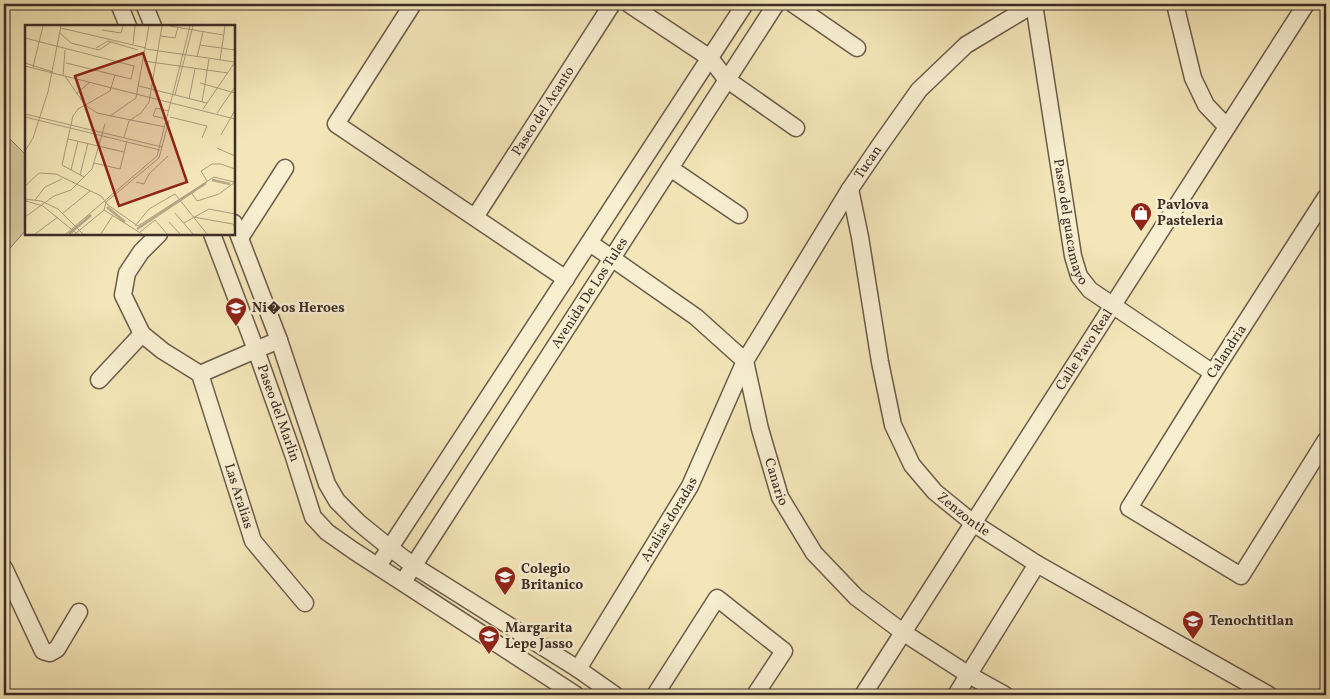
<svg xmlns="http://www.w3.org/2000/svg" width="1330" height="699" viewBox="0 0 1330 699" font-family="Vollkorn,serif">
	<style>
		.green { fill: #d5c79f; stroke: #897a63 }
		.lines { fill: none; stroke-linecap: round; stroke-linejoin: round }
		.minor-casing { stroke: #6b5b4b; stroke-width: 19 }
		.minor { stroke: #f8efd1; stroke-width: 16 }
		.labels { text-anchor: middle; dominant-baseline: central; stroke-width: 5; stroke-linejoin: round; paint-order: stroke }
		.street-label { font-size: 14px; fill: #3d2d27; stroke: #f8efd1 }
		.poi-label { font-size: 14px; font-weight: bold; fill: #3d2d27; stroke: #f8efd1; text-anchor: start }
		.inset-river { fill: none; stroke: #b6a787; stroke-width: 2.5 }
		.inset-road { fill: none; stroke: #ab9c7e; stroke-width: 1 }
		.view { fill: #8f2418; fill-opacity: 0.15; stroke: #8f2418; stroke-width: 2.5 }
		.inset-edge { fill: none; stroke: #3d2d27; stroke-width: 2.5 }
	</style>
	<rect width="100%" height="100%" fill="#f4e6b8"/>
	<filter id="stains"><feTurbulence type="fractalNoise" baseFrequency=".004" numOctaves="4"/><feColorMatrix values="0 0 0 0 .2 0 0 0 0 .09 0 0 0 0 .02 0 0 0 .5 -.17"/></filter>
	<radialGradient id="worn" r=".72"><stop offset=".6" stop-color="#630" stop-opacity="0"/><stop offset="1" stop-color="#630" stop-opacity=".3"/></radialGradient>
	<path class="green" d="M4 133 26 155V230L4 255Z"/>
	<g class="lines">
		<g class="minor-casing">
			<g id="minor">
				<path d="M119 4 128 26"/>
				<path d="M144 4 153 26"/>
				<path d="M413 4 336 124 566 279"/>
				<path d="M629 4 710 58 726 79 796 128"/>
				<path d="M793 4 857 48"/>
				<path id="s1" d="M1034 4 1073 256 1079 276 1090 290 1213 373"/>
				<path d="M1175 4 1193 78 1206 105 1227 127"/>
				<path d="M670 168 739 215"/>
				<path id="s2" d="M850 189 860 237 880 362 893 425 912 465 935 492 973 523 1037 564 1269 695"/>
				<path d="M1326 197 1213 373 1129 508 1241 576 1326 440"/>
				<path id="s3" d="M475 217 612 4"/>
				<path d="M234 223 279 340 327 484 337 501 358 522 390 548 414 566 578 669 615 695"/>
				<path id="s4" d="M159 234 141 252 127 273 123 295 142 334 163 351 200 374 253 541 305 603"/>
				<path id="s5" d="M212 234 256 350 293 454 313 517 327 532 354 551 576 695"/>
				<path d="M240 238 285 168"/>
				<path id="s6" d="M590 243 696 317 745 361 760 429 780 497 814 553 856 597 904 633 969 675 1005 695"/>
				<path d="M200 374 279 340"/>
				<path d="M99 380 142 334"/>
				<path d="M378 566 745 4"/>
				<path d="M4 568 43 651 50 653 57 649 79 612"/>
				<path id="s7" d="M403 582 776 4"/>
				<path id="s8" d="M578 669 690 486 745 361 850 189 880 145 919 90 966 45 1034 4"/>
				<path d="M655 695 717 598 784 651 755 695"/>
				<path id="s9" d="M863 695 1306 4"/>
				<path d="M956 695 1037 564"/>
			</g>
		</g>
		<use href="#minor" class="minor"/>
	</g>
	<defs>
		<g id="shop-pin" transform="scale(1.125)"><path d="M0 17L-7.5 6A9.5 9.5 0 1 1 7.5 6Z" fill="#8f2418" stroke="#f8efd1"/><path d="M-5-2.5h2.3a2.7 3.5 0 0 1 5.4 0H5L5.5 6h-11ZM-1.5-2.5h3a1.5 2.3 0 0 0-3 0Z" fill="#fff"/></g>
		<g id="school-pin" transform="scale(1.125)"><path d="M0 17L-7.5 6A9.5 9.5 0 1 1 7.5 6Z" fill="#8f2418" stroke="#f8efd1"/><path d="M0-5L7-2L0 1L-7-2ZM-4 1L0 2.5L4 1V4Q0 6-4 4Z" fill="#fff"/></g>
		<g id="university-pin" transform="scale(1.125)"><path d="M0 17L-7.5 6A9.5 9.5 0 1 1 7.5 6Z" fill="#8f2418" stroke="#f8efd1"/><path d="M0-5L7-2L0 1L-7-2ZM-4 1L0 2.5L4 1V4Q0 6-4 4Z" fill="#fff"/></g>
	</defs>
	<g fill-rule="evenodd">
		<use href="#shop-pin" x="1141" y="213"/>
		<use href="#school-pin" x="236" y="308"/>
		<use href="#university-pin" x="505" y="577"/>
		<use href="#school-pin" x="1193" y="621"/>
		<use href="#school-pin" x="489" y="636"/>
	</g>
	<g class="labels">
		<g class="street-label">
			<text stroke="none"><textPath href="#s3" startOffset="126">Paseo del Acanto</textPath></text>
			<text stroke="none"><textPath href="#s8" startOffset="585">Tucan</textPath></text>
			<text stroke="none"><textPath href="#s1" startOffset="221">Paseo del guacamayo</textPath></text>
			<text stroke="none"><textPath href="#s7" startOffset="344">Avenida De Los Tules</textPath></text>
			<text stroke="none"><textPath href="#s9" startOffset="410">Calle Pavo Real</textPath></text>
			<text transform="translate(1227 352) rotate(-57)">Calandria</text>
			<text stroke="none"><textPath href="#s5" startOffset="191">Paseo del Marlin</textPath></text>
			<text stroke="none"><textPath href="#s6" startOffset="320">Canario</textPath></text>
			<text stroke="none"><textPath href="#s4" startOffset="315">Las Aralias</textPath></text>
			<text stroke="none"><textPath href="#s2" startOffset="356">Zenzontle</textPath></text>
			<text stroke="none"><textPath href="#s8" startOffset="175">Aralias doradas</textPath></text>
		</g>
		<g class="poi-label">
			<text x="1157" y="205">Pavlova<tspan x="1157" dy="16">Pasteleria</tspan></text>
			<text x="252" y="308">Ni�os Heroes</text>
			<text x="521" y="569">Colegio<tspan x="521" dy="16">Britanico</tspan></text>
			<text x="1209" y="621">Tenochtitlan</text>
			<text x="505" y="628">Margarita<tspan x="505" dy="16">Lepe Jasso</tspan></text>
		</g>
	</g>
	<g transform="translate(25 25)">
		<rect width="210" height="210" fill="#f4e6b8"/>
		<path class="inset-river" d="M187 155 205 159M82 182 100 197M112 204 181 158M44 209 66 190"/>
		<path class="inset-road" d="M145 1 198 10M36 3 121 23M77 5 96 8 98 1M35 8 46 18 74 25 86 17M136 11 150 13 153 2M0 13 109 41 106 54 41 38M108 19 110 1M175 20 210 25M71 23 83 16 113 25M121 24 210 37M172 32 178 7M195 35 200 1M119 36 203 48M0 38 28 47M0 41 210 94M8 42 18 1M38 51 40 25M40 51 60 80 72 88 140 102M175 58 210 68M114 61 182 78M51 69 65 57M150 70 168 1M164 74 170 44M177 77 184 34M178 84 210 37M192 88 210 62M0 89 137 122M85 91 111 73 124 1M0 92 135 125M145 92 182 101 177 113M142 94 128 91 131 83 144 86M196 110 210 85M99 112 104 96 116 88 124 77 137 1M43 114 99 127M192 123 210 131M0 126 8 113 23 67 36 1M69 138 95 144 102 116M46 145 53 116M55 150 63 118M59 152 37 140 48 91 53 84 85 66 90 50M182 156 176 146 187 139H196L210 144M111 157 119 159 124 149 143 131M0 161 14 148 31 149 76 171 83 180 113 201 189 152 209 157M166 167 172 176 194 169 210 157M0 174 16 176 33 184 58 209M10 175 20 162 37 154M1 176 18 181 51 208M79 185 117 209M38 188 65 166M150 188 168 209M0 192 29 171 46 165 67 144 80 99M168 192 208 199 210 203M144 197 155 209M159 198 184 184 210 189M110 201 124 184 150 169 182 209M115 207 130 195 142 209M10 209 33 192M41 209 132 131 165 1M50 209 79 185 81 177 134 133 144 95M76 209 88 190"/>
		<path class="view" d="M118 28 162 157 94 181 50 51Z"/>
		<rect width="210" height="210" class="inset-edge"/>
	</g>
	<rect width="1330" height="699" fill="none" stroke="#f4e6b8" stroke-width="20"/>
	<rect x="5" y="5" width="1320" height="689" fill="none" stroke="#3d2d27" stroke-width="2.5"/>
	<rect x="10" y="10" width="1310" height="679" fill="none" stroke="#3d2d27"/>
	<rect width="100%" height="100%" filter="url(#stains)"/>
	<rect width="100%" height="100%" fill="url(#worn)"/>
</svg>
